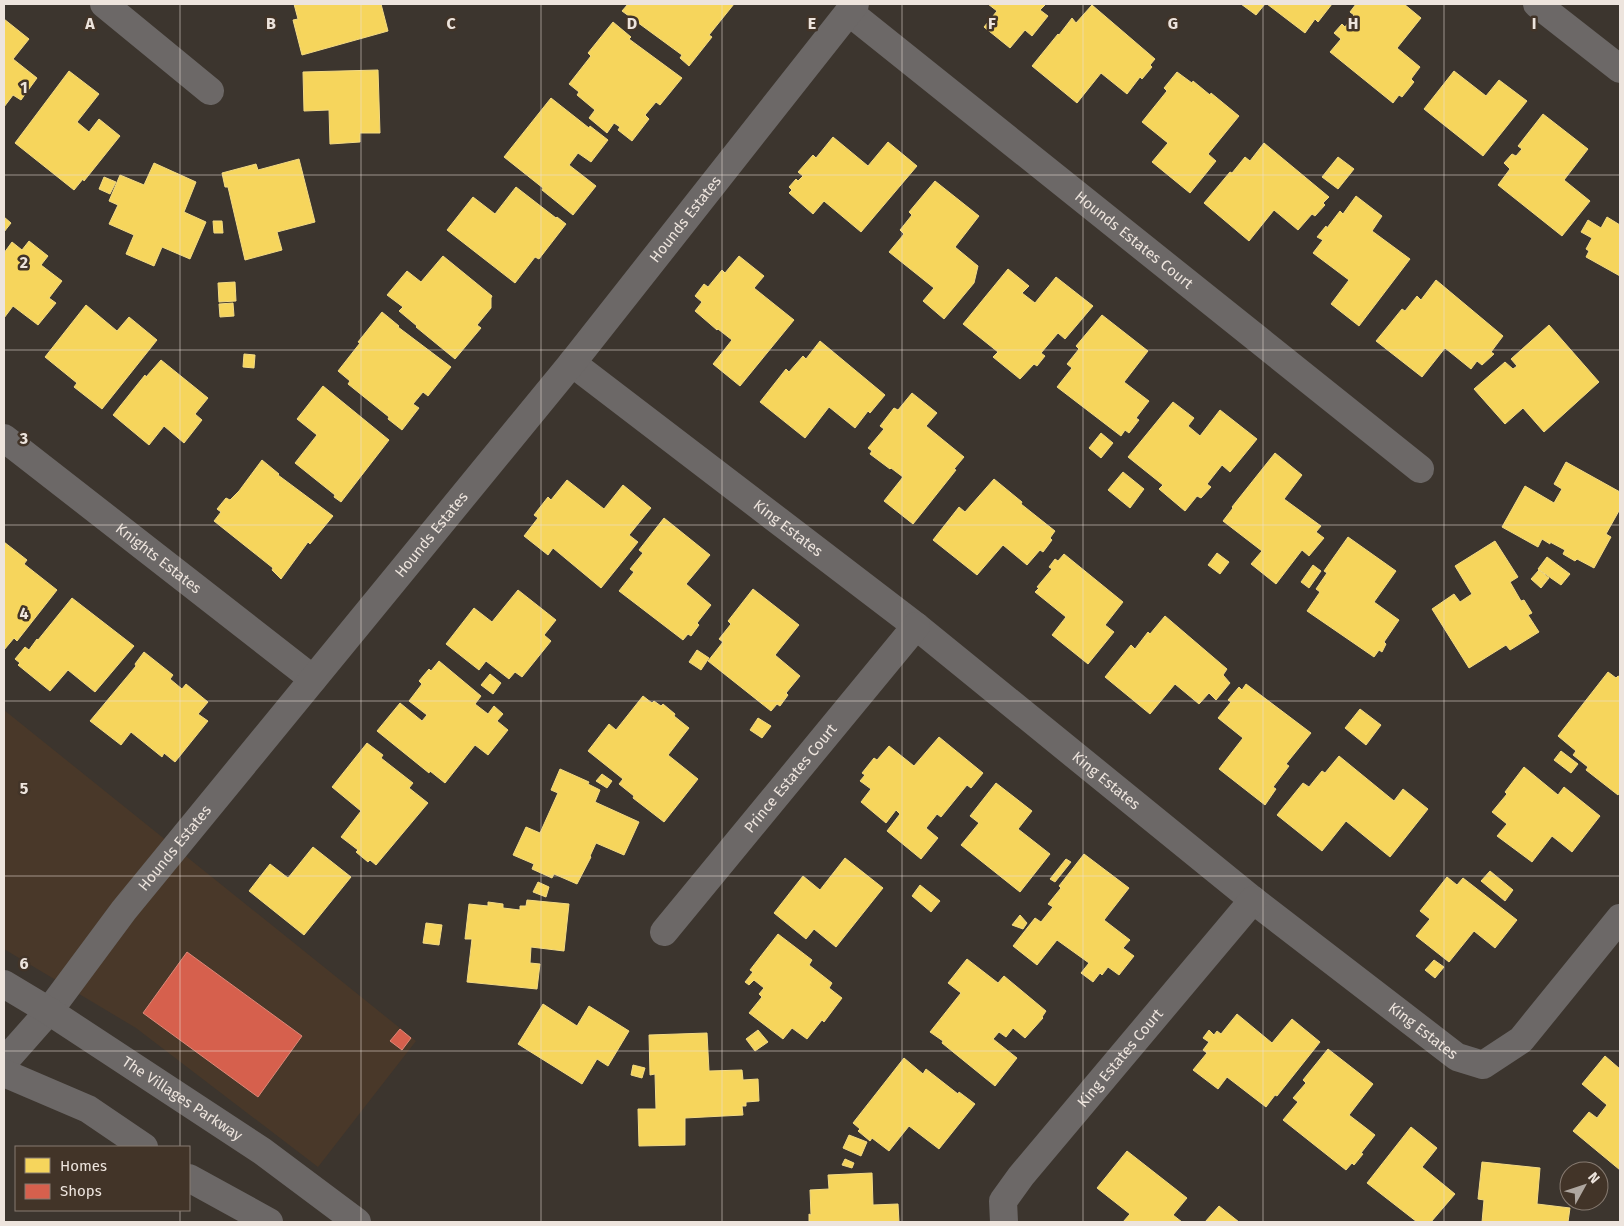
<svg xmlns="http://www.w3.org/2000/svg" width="1624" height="1226" viewBox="0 0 1624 1226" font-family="'Fira Sans',sans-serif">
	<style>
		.built { fill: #493829 }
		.homes { fill: #f6d55c; stroke: #f3da83 }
		.shops { fill: #d6604d; stroke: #dd8878 }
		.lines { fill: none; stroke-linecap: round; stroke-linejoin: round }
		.minor { stroke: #6c6867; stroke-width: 28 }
		.tertiary { stroke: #6c6867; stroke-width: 28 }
		.grid { fill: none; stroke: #ede4dd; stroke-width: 1; stroke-opacity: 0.55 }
		.labels { text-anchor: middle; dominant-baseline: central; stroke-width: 5; stroke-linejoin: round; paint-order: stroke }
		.street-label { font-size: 15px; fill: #ede4dd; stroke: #423428 }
		.grid-label { font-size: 16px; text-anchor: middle; font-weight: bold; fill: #ede4dd; stroke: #423428; stroke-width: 5; stroke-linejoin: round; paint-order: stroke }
	</style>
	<rect width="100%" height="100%" fill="#3c352e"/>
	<path class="built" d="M4 710 416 1041 318 1167 136 1028 4 949Z"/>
	<g class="homes">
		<path d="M294 4H381L388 31 302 55 293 20 298 19Z"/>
		<path d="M628 4H734L709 35 712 37 689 66 680 58 682 55 622 11Z"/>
		<path d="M988 4H1046L1040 10 1048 16 1032 36 1025 30 1010 48 984 27 997 11Z"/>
		<path d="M1241 4H1265L1256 15Z"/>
		<path d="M1267 4H1332L1318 22 1315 19 1305 33Z"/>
		<path d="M1356 4H1404L1421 18 1397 48 1420 67 1411 79 1414 82 1402 97 1399 95 1393 103 1330 52 1341 39 1334 33 1342 24 1345 27 1354 15 1350 12Z"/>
		<path d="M1092 5 1155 59 1150 65 1152 67 1142 79 1140 77 1127 94 1101 73 1077 103 1032 66 1058 34 1059 35 1072 18 1076 23Z"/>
		<path d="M4 19 29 39 13 59 37 78 21 100 13 95 4 107Z"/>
		<path d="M613 22 631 37 629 39 682 78 660 105 656 102 645 115 649 119 632 141 618 130 620 127 614 123 607 133 589 118 595 110 577 95 579 92 569 84 591 56 588 53Z"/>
		<path d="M378 70 380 133H360V142L330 144 329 110 304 111 303 72Z"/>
		<path d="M69 71 99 94 77 122 89 132 99 119 120 136 84 181 83 179 74 190 15 143Z"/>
		<path d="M1454 71 1486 96 1499 80 1527 101 1483 156 1424 109Z"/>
		<path d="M1177 72 1192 83 1193 81 1210 95 1211 93 1239 116 1208 154 1216 161 1190 193 1152 162 1168 143 1142 122 1167 91 1164 88Z"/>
		<path d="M551 98 589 128 590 126 608 140 591 162 578 153 569 165 596 186 573 215 542 190 543 188 504 157Z"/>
		<path d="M1543 114 1588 149 1564 180 1590 201 1562 236 1498 185 1510 169 1504 163 1512 154 1516 156 1522 149 1518 146Z"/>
		<path d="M833 137 868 166 888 142 917 166 861 232 824 201 813 214 789 193 792 190 789 187 796 179 798 181 803 176 798 172 813 155 816 158Z"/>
		<path d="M1264 143 1329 197 1323 203 1325 205 1315 216 1312 214 1298 230 1274 210 1249 241 1204 203 1230 172 1232 173 1245 157 1250 161Z"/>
		<path d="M1338 157 1354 169 1338 189 1322 177Z"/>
		<path d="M299 159 315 222 277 232 282 250 245 260 228 187H225L222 173 256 164 258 170Z"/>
		<path d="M154 163 196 182 184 212 206 222 190 259 162 247 154 266 126 254 134 235 109 224 118 205 109 201 120 175 144 185Z"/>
		<path d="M104 177 116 182 110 194 99 189Z"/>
		<path d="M935 181 979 216 955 247 978 266 974 283 944 319 923 301 934 288 889 252 904 234 900 230 912 215 909 212Z"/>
		<path d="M516 187 556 218 557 217 566 224 539 259 535 257 515 283 447 230 473 197 495 214Z"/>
		<path d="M1356 196 1382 216 1372 231 1410 259 1359 326 1331 304 1349 280 1313 253 1323 240 1317 237 1326 226 1327 228 1340 211 1343 214Z"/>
		<path d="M4 217 11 223 4 232Z"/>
		<path d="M1607 217 1620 225V276L1586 257 1589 251 1586 249 1592 238 1581 232 1588 220 1601 228Z"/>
		<path d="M213 221H222L223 233H214Z"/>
		<path d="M29 241 48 256 41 265 62 281 49 298 56 303 38 325 13 306 4 318V253L12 242 22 250Z"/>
		<path d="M443 256 492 296 491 298V308L477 325 481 328 455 359 416 327 417 326 399 311 403 307 387 295 407 271 421 282Z"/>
		<path d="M739 256 764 276 754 288 794 320 740 386 713 364 732 340 718 329 717 330 695 311 702 302 695 296 704 284 708 287 722 270 725 273Z"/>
		<path d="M1008 269 1029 286 1022 293 1035 303 1056 277 1093 306 1065 339 1058 333 1041 353 1045 356 1037 366 1034 364 1020 379 993 357 998 352 963 324Z"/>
		<path d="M1436 280 1503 336 1491 352 1494 354 1482 365 1477 361 1471 369 1445 348 1422 377 1376 341 1402 309 1405 311 1417 296 1421 300Z"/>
		<path d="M235 282 236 301 219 302 218 283Z"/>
		<path d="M233 303 234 316 220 317 219 304Z"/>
		<path d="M86 305 117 331 129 317 157 340 102 409 74 387 77 383 45 357Z"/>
		<path d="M382 312 399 326 398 327 451 367 428 396 423 392 413 404 419 408 402 430 388 419 389 417 348 384 350 381 338 371 360 343 358 342Z"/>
		<path d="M1102 315 1148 351 1124 382 1149 401 1136 418 1139 420 1129 433 1125 430 1121 436 1057 387 1072 368 1067 364 1079 349 1076 346Z"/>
		<path d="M1549 325 1599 382 1544 432 1523 408 1505 424 1474 389 1505 362 1513 369 1517 366 1511 359Z"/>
		<path d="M820 341 885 395 870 413 868 411 855 428 829 407 805 438 760 402 786 369 789 372 803 356 806 359Z"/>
		<path d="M244 354 255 355 254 368 243 367Z"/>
		<path d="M161 360 208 398 195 414 202 420 184 443 164 426 149 445 113 415 145 375 146 377Z"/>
		<path d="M323 386 389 440 341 502 334 497 335 495 295 463 317 435 297 419Z"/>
		<path d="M912 393 937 413 926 426 964 457 954 469 956 470 913 524 884 501 903 477 891 468 890 469 870 454 872 451 868 448 884 429 880 426 894 408 898 410Z"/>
		<path d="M1173 402 1194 418 1188 426 1200 436 1220 410 1257 439 1230 472 1222 465 1207 484 1211 487 1201 498 1197 496 1185 511 1159 489 1163 485 1128 457Z"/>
		<path d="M1101 433 1113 443 1101 458 1089 448Z"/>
		<path d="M1275 453 1302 475 1284 499 1321 526 1316 532 1324 538 1309 556 1302 550 1276 584 1251 564 1262 551 1223 521 1233 508 1232 507Z"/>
		<path d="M262 460 279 474 278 475 333 516 310 544 308 542 281 579 272 570 273 568 214 521 221 512 217 509 226 498 230 500 239 491Z"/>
		<path d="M1566 462 1620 492V509L1606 534 1611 537 1594 568 1577 559 1575 561 1563 554 1565 550 1550 542V544L1542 539 1538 547 1502 527 1525 486 1554 503 1562 489 1554 484Z"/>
		<path d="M1123 472 1144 489 1130 508 1108 490Z"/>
		<path d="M994 479 1022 502 1021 504 1055 531 1050 538 1052 540 1043 552 1040 550 1027 565 1003 545 977 575 933 540 959 507 965 512Z"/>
		<path d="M567 480 604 509 623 485 651 508 629 535 638 542 601 588 553 548 548 555 524 536 538 518 534 515 548 497 551 500Z"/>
		<path d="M664 518 710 555 686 584 711 605 697 623 699 625 691 636 688 634 683 640 619 591 634 572 630 569 643 553 639 550Z"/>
		<path d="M1348 537 1396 571 1374 602 1399 620 1384 642 1386 644 1382 652 1379 650 1374 657 1307 611 1320 592 1316 589 1327 573 1324 571Z"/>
		<path d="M1495 541 1518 577 1510 582 1521 601 1524 600 1532 613 1528 615 1539 632 1510 650 1506 645 1469 668 1432 609 1454 594 1460 602 1472 594 1455 566Z"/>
		<path d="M4 542 27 560 24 564 57 590 17 641 14 638 4 650Z"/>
		<path d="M1217 553 1229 562 1220 574 1208 565Z"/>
		<path d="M1064 554 1123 602 1105 625 1114 632 1088 664 1052 635 1066 617 1035 592 1039 588 1037 587 1052 569 1049 567 1055 559 1058 561Z"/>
		<path d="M1547 557 1570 574 1561 585 1538 569Z"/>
		<path d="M1313 565 1321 571 1309 588 1301 582Z"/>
		<path d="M1539 570 1549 578 1541 588 1531 579Z"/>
		<path d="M753 589 799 625 775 655 800 676 786 693 788 695 780 706 777 704 771 711 708 661 723 642 719 639 731 624 728 621Z"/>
		<path d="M518 590 556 620 544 635 551 641 522 677 515 672 509 679 486 661 479 670 446 644 474 608 492 622Z"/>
		<path d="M72 598 134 646 95 692 68 670 50 691 18 665 20 663 15 659 25 647 29 650 37 639 38 640Z"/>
		<path d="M1165 616 1227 669 1223 675 1230 683 1216 700 1209 693 1199 704 1175 684 1150 714 1105 677 1131 645 1135 649 1148 632 1150 634Z"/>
		<path d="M697 650 709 658 701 670 689 662Z"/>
		<path d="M144 652 173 675 170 679 182 689 186 684 208 702 198 714 208 721 175 762 164 753 162 757 131 732 121 745 90 721 136 666 135 664Z"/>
		<path d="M439 661 481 696 475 704 488 714 494 706 503 714 497 721 508 730 488 755 475 745 445 783 430 771 429 773 377 731 400 703 422 721 427 715 409 701 422 684 419 681 429 669 431 671Z"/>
		<path d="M1608 672 1616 678 1618 676 1620 677V792L1618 795 1586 770 1588 767 1573 755 1576 751 1558 736Z"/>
		<path d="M490 674 501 683 493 694 481 685Z"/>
		<path d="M1246 684 1311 733 1286 764 1289 766 1273 787 1276 789 1265 805 1219 769 1243 738 1218 718 1231 702 1228 700 1239 687 1242 690Z"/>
		<path d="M643 696 652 703 654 701 661 706 663 704 675 714 674 716 689 728 668 755 698 779 664 822 633 798 634 796 619 784 623 779 588 751 609 724 616 730Z"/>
		<path d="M1360 709 1381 725 1366 745 1345 728Z"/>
		<path d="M758 718 771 726 762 738 750 730Z"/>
		<path d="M939 737 983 773 971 788 967 785 941 817 937 814 926 828 938 838 921 859 887 831 900 814 896 810 886 823 861 802 871 789 860 781 865 775 862 773 874 758 877 760 889 746 914 766Z"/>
		<path d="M367 743 383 755 381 758 413 783 409 788 428 803 376 865 370 860 368 862 356 852 358 850 341 837 361 811 332 787Z"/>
		<path d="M1561 751 1578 764 1571 773 1554 760Z"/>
		<path d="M1339 756 1394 801 1403 789 1428 809 1390 857 1346 821 1322 851 1277 815 1303 783 1309 787 1322 771 1325 773Z"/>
		<path d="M1524 767 1558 795 1564 787 1600 816 1572 852 1552 836 1532 862 1497 836 1507 824 1492 812 1507 794 1505 792Z"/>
		<path d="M560 769 589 782 588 784 600 790 595 802 639 822 624 855 596 843 590 856 591 857 577 884 554 874 552 878 532 869 534 864 513 855 526 827 540 833 558 793 551 790Z"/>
		<path d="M602 774 612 781 607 788 596 781Z"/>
		<path d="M996 783 1032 811 1018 829 1050 854 1020 892 961 845 979 823 970 816Z"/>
		<path d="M313 847 351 877 304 935 249 891 270 864 288 878Z"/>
		<path d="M1084 854 1129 888 1104 920 1130 940 1123 948 1134 956 1119 975 1108 967 1102 975 1100 973 1093 982 1081 973 1089 963 1057 940 1037 965 1013 946 1035 918 1041 922 1053 907 1048 904 1061 888 1059 886Z"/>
		<path d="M845 858 883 888 836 947 814 929 806 939 774 913 803 876 820 890Z"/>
		<path d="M1066 859 1071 862 1055 882 1050 879Z"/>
		<path d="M1490 871 1513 890 1505 901 1481 881Z"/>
		<path d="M1447 877 1457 885 1463 878 1517 920 1495 948 1474 931 1449 962 1416 936 1430 919 1420 911Z"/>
		<path d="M538 882 549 887 546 897 533 892Z"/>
		<path d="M920 885 940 901 931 912 912 896Z"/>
		<path d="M527 900 569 904 564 951 531 947 530 963 540 964 537 989 467 982 472 939H465L469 904 488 906V902L503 904V908L520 910V906H526Z"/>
		<path d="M1020 915 1027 923 1023 929 1012 925Z"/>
		<path d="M426 923 442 925 439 945 423 943Z"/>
		<path d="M778 934 812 960 809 965 832 983 829 988 842 998 824 1022 822 1020 807 1039 792 1028 783 1039 749 1013 762 997 759 994 764 988 754 980 749 985 745 982 753 972 750 970Z"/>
		<path d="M967 959 998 983 1004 976 1046 1011 1042 1017 1043 1018 1025 1038 1013 1028 1006 1037 999 1032 993 1039 1017 1058 995 1086 942 1043 943 1041 930 1032 961 993 948 983Z"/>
		<path d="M1434 960 1444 967 1435 978 1425 970Z"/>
		<path d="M543 1004 577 1026 589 1006 629 1031 608 1066 597 1059 582 1084 518 1044Z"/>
		<path d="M1237 1014 1272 1043 1292 1019 1320 1042 1277 1096 1275 1095 1266 1107 1227 1077 1218 1089 1193 1070 1207 1053 1203 1050 1209 1042 1203 1038 1209 1030 1214 1035 1217 1031 1221 1034Z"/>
		<path d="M758 1030 768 1042 755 1051 746 1039Z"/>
		<path d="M707 1033 709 1071 742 1070 743 1080 758 1079 759 1101 746 1102V1106H742L743 1115 685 1118V1145L639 1146 638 1109H656L655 1074 650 1075 649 1035Z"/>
		<path d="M1328 1049 1373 1084 1349 1115 1375 1135 1361 1153 1363 1154 1354 1165 1352 1163 1346 1170 1283 1120 1298 1102 1293 1098 1306 1083 1303 1080Z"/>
		<path d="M1605 1056 1620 1069V1170L1573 1131 1589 1112 1597 1118 1607 1105 1582 1084Z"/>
		<path d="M904 1058 923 1074 926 1069 958 1094 959 1092 975 1104 939 1149 909 1126 889 1151 872 1138 870 1141 858 1131 860 1129 853 1123Z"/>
		<path d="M633 1065 645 1068 642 1078 631 1075Z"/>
		<path d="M1411 1127 1437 1148 1422 1167 1455 1194 1431 1222H1417L1367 1183Z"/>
		<path d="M849 1135 867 1142 861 1156 843 1148Z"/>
		<path d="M1127 1151 1187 1198 1173 1215 1182 1222H1123L1130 1214 1097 1188Z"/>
		<path d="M845 1159 854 1163 852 1168 842 1165Z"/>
		<path d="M1482 1162 1540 1168 1537 1204 1570 1208 1568 1222H1482L1484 1200 1478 1199Z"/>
		<path d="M872 1173 873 1205 898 1204 899 1222H809V1214L811 1215 810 1190 829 1189 828 1175Z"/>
		<path d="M1219 1206 1239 1222H1205Z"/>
	</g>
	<g class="shops">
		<path d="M187 952 302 1036 258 1097 143 1013Z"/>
		<path d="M400 1029 411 1038 402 1050 390 1041Z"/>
	</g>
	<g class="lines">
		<g class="minor">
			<path d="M104 4 210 91"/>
			<path d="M1537 4 1620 69"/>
			<path id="s1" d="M849 12 1420 469"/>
			<path id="s2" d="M572 363 916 626 1253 900 1457 1057 1483 1065 1521 1040 1620 918"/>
			<path id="s3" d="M4 438 313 679"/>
			<path id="s4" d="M664 932 916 626"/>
			<path id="s5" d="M4 1062 49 1011 124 910 572 363 855 4"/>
			<path id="s6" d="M1004 1222 1003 1201 1021 1176 1253 900"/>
		</g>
		<g class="tertiary">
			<path id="s7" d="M4 984 49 1011 262 1151 357 1222"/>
			<path d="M4 1073 88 1109 144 1147"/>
			<path d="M189 1178 269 1222"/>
		</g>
	</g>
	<path class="grid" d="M180 4V1147M361 4V1222M541 4V1222M722 4V1222M902 4V1222M1083 4V1222M1263 4V1222M1444 4V1222M4 175H1620M4 350H1620M4 525H1620M4 701H1620M4 876H1620M4 1051H1620M180 1210V1222"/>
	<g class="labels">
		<g class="street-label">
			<text stroke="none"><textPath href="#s5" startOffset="1084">Hounds Estates</textPath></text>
			<text stroke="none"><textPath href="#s1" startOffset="365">Hounds Estates Court</textPath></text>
			<text stroke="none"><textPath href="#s2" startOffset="272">King Estates</textPath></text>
			<text stroke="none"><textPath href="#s5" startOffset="679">Hounds Estates</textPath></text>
			<text stroke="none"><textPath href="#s3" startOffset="196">Knights Estates</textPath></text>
			<text stroke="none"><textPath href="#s4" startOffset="199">Prince Estates Court</textPath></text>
			<text stroke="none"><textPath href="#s2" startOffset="678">King Estates</textPath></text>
			<text stroke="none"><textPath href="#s5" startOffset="274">Hounds Estates</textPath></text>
			<text stroke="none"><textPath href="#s2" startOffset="1082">King Estates</textPath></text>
			<text stroke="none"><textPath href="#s6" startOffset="206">King Estates Court</textPath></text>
			<text stroke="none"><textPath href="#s7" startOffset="212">The Villages Parkway</textPath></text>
		</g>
	</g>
	<g class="grid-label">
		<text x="90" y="29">A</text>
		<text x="271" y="29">B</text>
		<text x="451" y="29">C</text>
		<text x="632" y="29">D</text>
		<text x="812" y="29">E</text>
		<text x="992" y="29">F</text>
		<text x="1173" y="29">G</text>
		<text x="1353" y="29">H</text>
		<text x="1534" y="29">I</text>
		<text x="24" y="93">1</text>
		<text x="24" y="268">2</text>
		<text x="24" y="444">3</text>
		<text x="24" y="619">4</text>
		<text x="24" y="794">5</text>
		<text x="24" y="969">6</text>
	</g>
	<rect width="1624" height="1226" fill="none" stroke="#ede4dd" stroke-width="10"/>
	<rect x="15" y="1146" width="175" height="65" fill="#423428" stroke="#867a70"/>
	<rect x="25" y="1158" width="25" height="15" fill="#f6d55c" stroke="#867a70"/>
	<text x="60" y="1171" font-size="15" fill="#ede4dd">Homes</text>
	<rect x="25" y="1184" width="25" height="15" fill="#d6604d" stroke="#867a70"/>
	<text x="60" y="1196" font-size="15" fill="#ede4dd">Shops</text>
	<g transform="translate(1584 1186) rotate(50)"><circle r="24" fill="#423428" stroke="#867a70"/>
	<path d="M0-4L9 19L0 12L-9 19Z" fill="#afa7a0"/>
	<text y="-8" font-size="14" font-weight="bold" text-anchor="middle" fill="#ede4dd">N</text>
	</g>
</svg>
